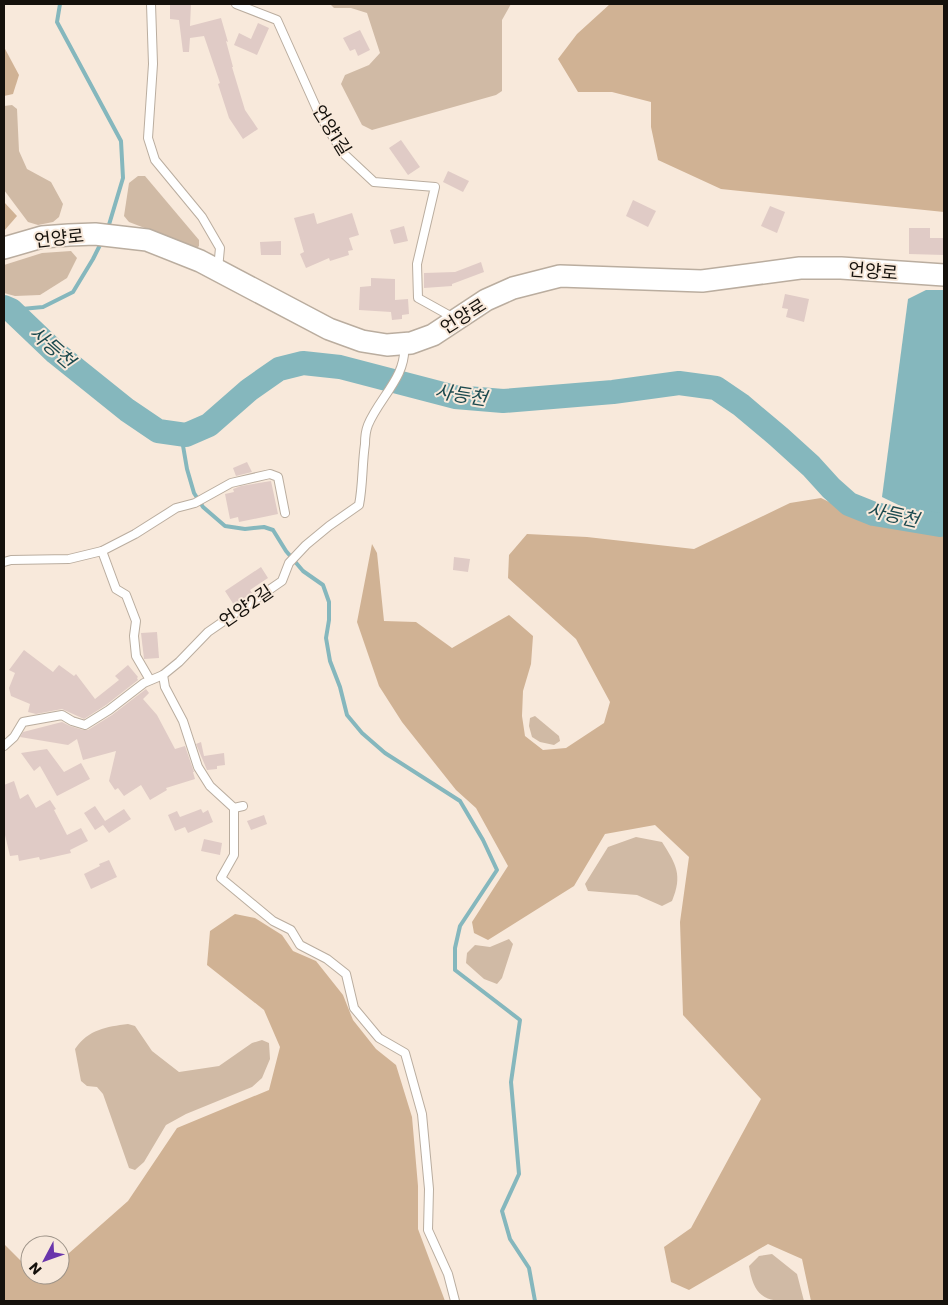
<svg xmlns="http://www.w3.org/2000/svg" width="948" height="1305" viewBox="0 0 948 1305" font-family="Poppins,'Noto Sans KR',sans-serif">
	<style>
		.green { fill: #d0baa5 }
		.forest { fill: #d0b294 }
		.water { fill: #85b7bd }
		.lines { fill: none; stroke-linecap: round; stroke-linejoin: round }
		.stream { stroke: #85b7bd; stroke-width: 4 }
		.river { stroke: #85b7bd; stroke-width: 24 }
		.building { fill: #e0cbc6 }
		.lane-casing { stroke: #baad9f; stroke-width: 10 }
		.secondary-casing { stroke: #baad9f; stroke-width: 24 }
		.lane { stroke: #fff; stroke-width: 8 }
		.secondary { stroke: #fff; stroke-width: 21 }
		.labels { text-anchor: middle; dominant-baseline: central; stroke-width: 4; stroke-linejoin: round; paint-order: stroke }
		.street-label { font-size: 18px; fill: #15110c; stroke: #f8e9db }
		.water-label { font-size: 19px; font-style: italic; fill: #1b494e; stroke: #f8e9db }
	</style>
	<rect width="100%" height="100%" fill="#f8e9db"/>
	<g class="green">
		<path d="M330 4H511L502 20V91L496 95 372 130 362 125 341 84 345 75 369 65 380 53 367 13 351 8H334Z"/>
		<path d="M12 105 17 109 19 151 27 169 51 182 63 204 59 217 53 222 38 225 28 222 4 190V106Z"/>
		<path d="M138 176H145L199 240V246L197 248 129 222 124 216 129 183Z"/>
		<path d="M71 251 77 258 67 278 40 295 15 296 4 293V265L42 253Z"/>
		<path d="M535 716 559 736 560 741 554 745 540 742 532 737 529 726 530 718Z"/>
		<path d="M636 837 662 842C676 864 683 875 672 901L662 906 637 895 588 891 585 884 608 847Z"/>
		<path d="M509 939 513 944 502 978 497 984 484 979 466 963 467 953 475 945 490 947Z"/>
		<path d="M128 1024 135 1026 152 1051 179 1072 219 1066 252 1043 262 1040 269 1043 270 1059 262 1078 252 1087 186 1114 166 1125 144 1162 135 1170 129 1168 103 1094 97 1087 87 1086 81 1081 75 1049C89 1029 106 1027 128 1024Z"/>
		<path d="M772 1254 797 1274 804 1301C771 1301 755 1304 749 1266L759 1256Z"/>
	</g>
	<g class="forest">
		<path d="M610 4H944V212L721 189 658 160 651 127V102L612 92H578L558 59 577 34Z"/>
		<path d="M4 47 19 75 13 94 4 96Z"/>
		<path d="M4 202 17 216 4 231Z"/>
		<path d="M821 498 868 521 944 534V1301H811L802 1259 768 1244 689 1290 671 1282 664 1247 691 1228 761 1099 683 1015 680 922 689 857 655 825 605 834 574 886 488 940 474 933 472 922 508 866 476 808 456 790 402 722 379 686 357 622 372 544 377 553 384 621 416 622 452 648 509 615 533 636 531 664 523 691 522 716 525 736 543 750 566 748 604 723 610 702 576 639 508 578 509 555 527 534 587 537 694 549 790 503Z"/>
		<path d="M235 914 255 918 282 935 293 951 316 961 343 995 353 1020 376 1049 396 1065 412 1117 418 1186V1229L445 1301H4V1244L23 1263H30V1275H60V1261L128 1201 177 1128 269 1090 280 1047 264 1010 207 965 210 931Z"/>
	</g>
	<path class="water" d="M926 290H944V527L882 497 908 299Z"/>
	<g class="lines">
		<g class="stream">
			<path d="M60 4 57 22 121 141 123 178 108 228"/>
			<path d="M11 310 43 307 73 292 93 259 102 241"/>
			<path d="M181 434 187 469 194 493 203 507 225 526 245 529 264 527 273 530 286 551 303 571 323 585 329 602V620L326 638 330 661 340 687 347 715 362 733 385 753 460 801 483 840 497 870 460 926 455 948V970L520 1020 511 1082 519 1174 502 1211 510 1239 529 1268 535 1301"/>
		</g>
		<path class="river" d="M4 307 11 310 56 353 127 410 158 431 186 435 209 425 249 390 279 369 303 363 340 367 455 397 503 401 613 392 679 383 716 388 741 405 779 437 811 466 831 488 849 504 874 514 940 525"/>
	</g>
	<g class="building">
		<path d="M170 4H191L190 26 221 18 228 42 226 41 233 67H232L245 110 258 129 243 139 229 118 218 84 220 83 204 36 190 38 189 52H183L179 20 170 19Z"/>
		<path d="M258 23 269 28 257 55 234 45 239 33 251 39Z"/>
		<path d="M360 30 370 50 358 56 355 49 350 51 343 38Z"/>
		<path d="M401 140 420 167 408 175 389 148Z"/>
		<path d="M448 171 469 181 463 192 443 182Z"/>
		<path d="M633 200 656 211 648 227 626 216Z"/>
		<path d="M770 206 785 212 777 233 761 226Z"/>
		<path d="M314 213 317 224 352 213 359 235 349 238 353 250 348 251 349 255 330 261 329 258 306 268 300 254 304 252 294 218Z"/>
		<path d="M404 226 408 241 394 244 390 230Z"/>
		<path d="M909 228H930V238H944V255L909 254Z"/>
		<path d="M281 241V255H261L260 242Z"/>
		<path d="M481 262 484 272 452 284V286L424 288V273L455 272Z"/>
		<path d="M371 278 395 279V300L408 299 409 314 402 315V319L392 320 391 312 359 310 360 287 371 286Z"/>
		<path d="M785 294 809 299 804 322 786 317 788 309 782 308Z"/>
		<path d="M247 462 252 472 236 476 233 468Z"/>
		<path d="M271 481 278 514 239 522 238 517 230 519 225 494 234 492 233 489 241 486Z"/>
		<path d="M454 557 470 559 468 572 453 570Z"/>
		<path d="M261 567 268 578 250 590 252 593 234 605 225 591Z"/>
		<path d="M157 632 159 658 144 659 141 633Z"/>
		<path d="M24 650 53 672 59 665 74 676 76 674 95 699 119 680 115 676 128 665 138 677 137 678 138 680 106 705 84 719 62 709 36 714 28 712 30 704 11 696 9 688 15 673 9 670Z"/>
		<path d="M146 689 149 693 143 699 157 715 175 749 185 746 194 772H193L195 779 166 788 167 790 150 800 141 785 124 796 118 788 115 790 109 781 116 751 83 760 77 739 68 745 20 737 23 732 62 722 70 726 83 730H88L112 715Z"/>
		<path d="M201 742 204 756 224 753 225 765 217 766V769L207 770 196 744Z"/>
		<path d="M47 749 64 772 81 763 90 779 57 796 40 766 34 771 21 753Z"/>
		<path d="M14 781 20 799 28 794 36 808 50 800 56 809 54 810 67 835 81 828 88 841 70 850 71 853 40 860 39 857 19 861 18 855 10 856 5 835H4V785Z"/>
		<path d="M95 806 105 821 124 809 131 819 109 833 103 825 95 830 84 813Z"/>
		<path d="M201 809 203 813 208 810 213 822 188 833 185 827 175 831 168 815 177 811 180 817Z"/>
		<path d="M264 815 267 824 251 830 247 821Z"/>
		<path d="M204 839 222 843 220 855 201 851Z"/>
		<path d="M109 860 117 877 91 889 84 874 100 866 99 864Z"/>
	</g>
	<g class="lines">
		<g class="lane-casing">
			<g id="lane">
				<path d="M151 4 153 64 148 138 155 160 202 217 220 248 218 269"/>
				<path d="M236 4 277 20 320 116 343 153 374 182 435 187 417 264 418 298 454 318"/>
				<path d="M102 551 116 589 126 595 136 621 134 636 136 656 150 680"/>
				<path d="M4 562 11 560 69 559 102 551 135 534 176 508 195 503 231 483 270 474 278 477 285 513"/>
				<path d="M163 675 165 687 183 721 198 767 210 786 234 808 243 806"/>
				<path d="M4 746 14 737 23 722 62 715 72 721 85 725 109 710 144 683 163 675 179 662 208 632 282 581 289 563 306 545 329 526 359 505C363 485 362 464 365 444 365 437 366 430 368 425 379 398 407 376 404 346"/>
				<path d="M234 808V855L221 878 273 921 291 930 300 945 327 959 346 974 354 1008 379 1038 405 1053 422 1114 429 1189 428 1230 448 1274 455 1301"/>
			</g>
		</g>
		<g class="secondary-casing">
			<path id="secondary" d="M4 248 42 237 69 235 95 234 147 240 200 261 329 329 362 341 387 345 411 343 433 335 486 300 513 288 560 276 702 281 800 268H841L944 275"/>
		</g>
		<use href="#lane" class="lane"/>
		<use href="#secondary" class="secondary"/>
	</g>
	<g class="labels">
		<g class="street-label">
			<text transform="translate(332 130) rotate(58)">언양1길</text>
			<text transform="translate(59 238) rotate(-6)">언양로</text>
			<text transform="translate(873 271) rotate(5)">언양로</text>
			<text transform="translate(463 316) rotate(-32)">언양로</text>
			<text transform="translate(246 606) rotate(-34)">언양2길</text>
		</g>
		<g class="water-label">
			<text transform="translate(52 347) rotate(41)">사등천</text>
			<text transform="translate(461 395) rotate(9)">사등천</text>
			<text transform="translate(893 515) rotate(13)">사등천</text>
		</g>
	</g>
	<rect width="948" height="1305" fill="none" stroke="#15110c" stroke-width="10"/>
	<g transform="translate(45 1260) rotate(229)"><circle r="24" fill="#f8e9db" stroke="#9d9388"/>
	<path d="M0-4L9 19L0 12L-9 19Z" fill="#6935ab"/>
	<text y="-8" font-size="14" font-weight="bold" text-anchor="middle" fill="#15110c">N</text>
	</g>
</svg>
